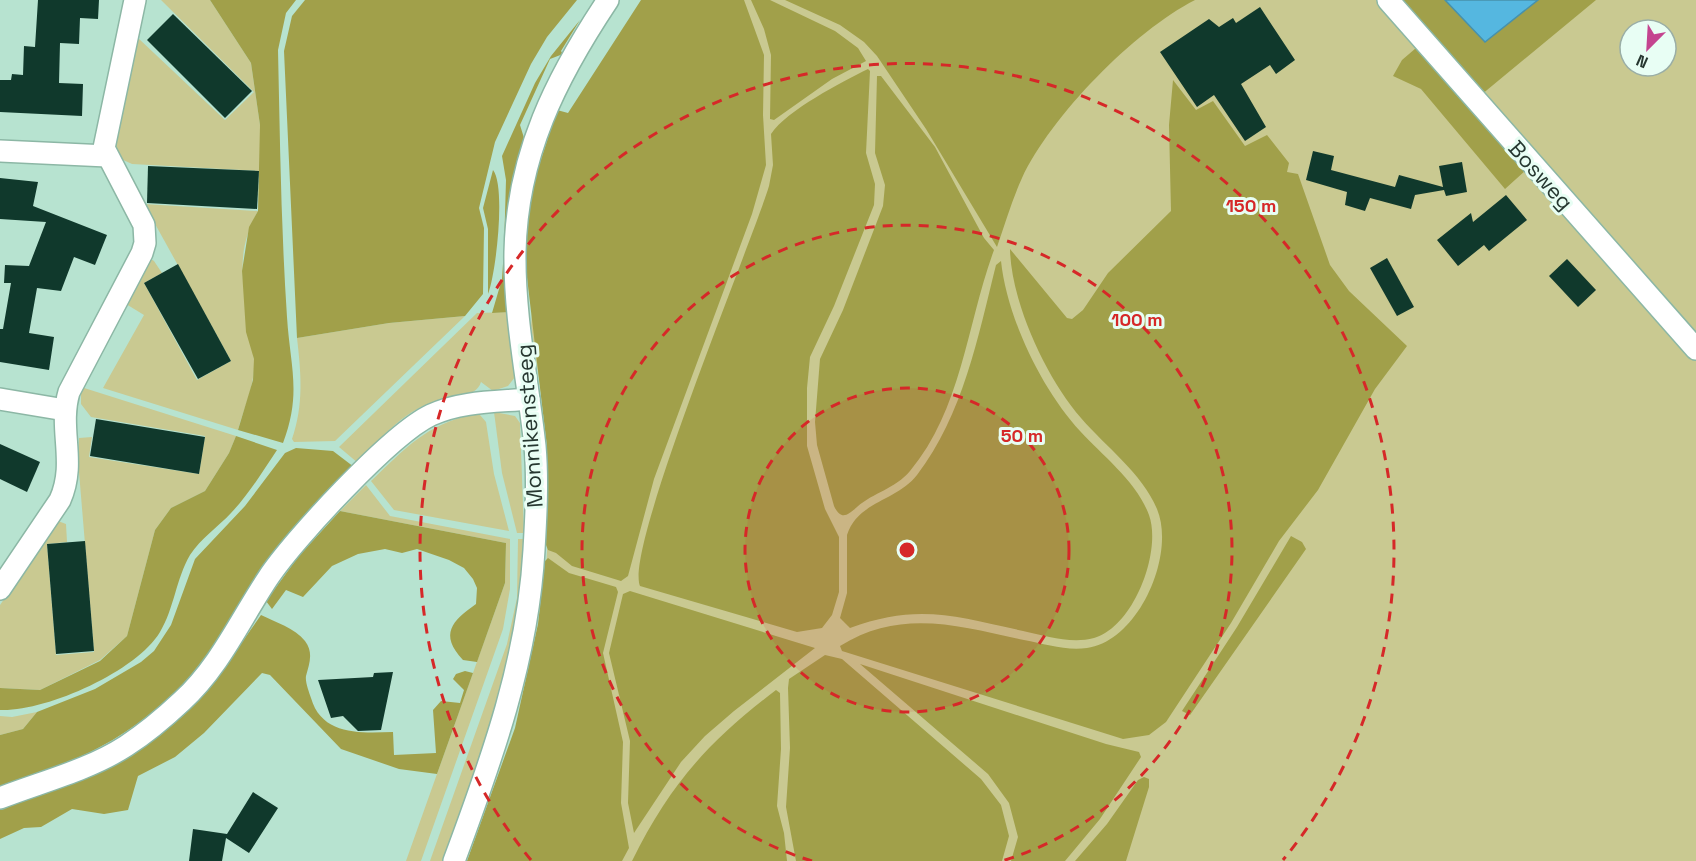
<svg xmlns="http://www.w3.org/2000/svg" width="1696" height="861" viewBox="0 0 1696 861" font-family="'Space Grotesk',sans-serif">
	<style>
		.green { fill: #c9c991; fill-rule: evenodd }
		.forest { fill: #a1a04a }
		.water { fill: #55b7e0; stroke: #4791ab; stroke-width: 1.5 }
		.building { fill: #10392c }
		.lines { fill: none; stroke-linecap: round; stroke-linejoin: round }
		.minor-casing { stroke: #8cb7a5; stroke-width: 24 }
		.minor { stroke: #fff; stroke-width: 21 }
		.ring { fill: none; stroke: #d62828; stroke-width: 3; stroke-dasharray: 10 8 }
		.labels { text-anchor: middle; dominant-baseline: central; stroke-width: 6; stroke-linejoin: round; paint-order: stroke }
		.street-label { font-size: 22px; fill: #263730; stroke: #e8fef4 }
		.centre { fill: #d62828; stroke: #e8fef4; stroke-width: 3 }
		.ring-label { font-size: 18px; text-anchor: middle; font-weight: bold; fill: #d62828; stroke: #e8fef4; stroke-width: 6; stroke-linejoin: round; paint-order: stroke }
	</style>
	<rect width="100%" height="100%" fill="#b7e3d0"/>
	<g class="green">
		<path d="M161 0H210L251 63 260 125V171L132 164 121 159 114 146 137 37 225 120 254 92Z"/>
		<path d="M645 0H1696V861H473L523 727 545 586 552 465 531 326 538 233ZM1630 30H1666V66H1630Z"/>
		<path d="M144 204 258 211C228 264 250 304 254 359 256 383 244 407 238 430L103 388 144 315 126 304 151 259 154 261 162 273 144 283 197 380 231 361Z"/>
		<path d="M509 312 515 377 508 386 493 391 481 382C476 399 448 397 433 402 401 413 380 439 358 463L339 447 477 313Z"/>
		<path d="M465 316 335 441 294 442 292 439C304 405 301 373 297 338L389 323Z"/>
		<path d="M81 387 236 436 229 453 205 491 171 508 155 530 127 636 100 660 40 690 0 688V605L58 521 66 524 67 542 47 544 56 655 94 652 78 460 79 438 92 437 89 457 199 474 205 436 91 417 81 404Z"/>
		<path d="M494 412 515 416 520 423 524 533H517L502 473Z"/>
		<path d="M474 414 480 415 486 422 494 474 509 531 394 510 371 481C406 448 425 425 474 414Z"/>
		<path d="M366 485 390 516 510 539V589L503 629 421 861H406L505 583 506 543 340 511Z"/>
		<path d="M518 539H523C519 652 481 756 442 861H430L507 644 517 598Z"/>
		<path d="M37 712 23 729 0 735V716L12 717Z"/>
	</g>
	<g class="forest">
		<path d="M210 0H296L286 13 278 50C280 139 281 228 287 317 290 366 302 393 283 443L238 430 253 380 254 359 246 332 242 271 249 227 258 211 260 125 251 63Z"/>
		<path d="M305 0H577L547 37 531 64 495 142 479 208 484 228 483 294 465 316 389 323 297 338 284 51 292 16Z"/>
		<path d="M641 0H744L764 55 763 115 766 165 752 214 654 479 628 576 621 581 572 566 556 553 548 550 546 545 547 447 524 252 532 187 557 110 568 113Z"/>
		<path d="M751 0H770L835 31 858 48 866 61 832 79 774 120 770 119 771 55 764 29Z"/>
		<path d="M785 0H1195C1134 31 1051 116 1022 178 1012 200 1005 224 997 247L926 129 877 56 864 42 840 25Z"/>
		<path d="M1398 0H1445L1485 42 1538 0H1596L1481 95Z"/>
		<path d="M580 20 561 51 563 54 550 59 520 125 524 138 515 173 509 312 492 313 502 279 504 249 506 180 502 156 535 83 551 56Z"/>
		<path d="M1416 48 1526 170 1505 189 1421 89 1393 76 1402 60Z"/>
		<path d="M868 69 870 71 866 153 875 184 874 205 834 306 810 357 807 388V446L825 509 839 537V592L832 615 822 628 797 632 640 586C624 549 751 245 769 186L773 165 771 134C787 110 842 82 868 69Z"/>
		<path d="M877 76H881L935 147 984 238 994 250C967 323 962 409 910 471 895 489 874 492 857 507 848 515 841 521 834 506L817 445 815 422 820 359 843 310 883 206 885 185 875 153Z"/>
		<path d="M1173 80 1196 110 1213 101 1245 146 1267 135 1289 163 1287 172 1298 174 1330 265 1349 291 1407 346 1375 389 1318 490 1279 541 1231 623 1166 722 1149 735 1123 739 842 651 840 646C901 608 959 626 1024 640 1045 644 1066 651 1087 648 1139 641 1176 554 1157 509 1142 473 1106 447 1081 418 1046 378 1011 302 1010 249L1067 318 1072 319 1083 310 1108 273 1171 211 1169 125Z"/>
		<path d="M493 170C506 186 496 274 488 294V229L483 208Z"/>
		<path d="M1001 261C1007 318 1042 390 1080 431 1103 456 1137 482 1149 515 1162 551 1134 627 1094 638 1071 644 1046 636 1023 631 956 616 917 603 850 628L840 618 847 593V535C858 501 897 501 917 475 963 415 978 337 996 265Z"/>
		<path d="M236 436 277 450C263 471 249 494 231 513 218 527 201 538 190 555 176 579 174 609 160 632 136 672 45 712 0 710V688L40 690 100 661 127 636 155 530 171 508 205 491 229 453Z"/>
		<path d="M296 448 333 451 354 467 198 669C169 700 137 728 98 748 68 764 32 774 0 786V735L23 729 37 712 95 689 141 662 154 651 171 625 195 559 245 506 285 453Z"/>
		<path d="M340 511 506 543 505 583 477 662 463 660C439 634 452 621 476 604L477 588 473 579 464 568 449 560 417 549 402 553 385 549 358 554 332 566 303 597 286 590 272 609 266 601 298 557Z"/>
		<path d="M1291 536 1302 542 1306 549 1190 715 1182 711 1237 627Z"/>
		<path d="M548 558 569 573 616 587 618 592 603 653 623 742 621 803 629 848 622 861H467L515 728 538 624 545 561Z"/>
		<path d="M630 591 815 648 734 711 705 736 681 762 634 833 628 803 630 741 609 653 623 594Z"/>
		<path d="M261 615C275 622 295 628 305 641 314 653 309 664 306 676 305 682 309 692 311 698 322 736 361 733 393 732L394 755 436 753 433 710 441 701 460 703 464 690 453 679 456 674 465 671 473 673 437 774 399 769 341 749 270 675 262 673 204 733 175 757 138 776 128 810 104 814 72 809 41 827 24 828 0 839V810L104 769 164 731 214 682Z"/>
		<path d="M825 655 842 659 981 779 1001 805 1009 836 1002 861H796L786 807 790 748 788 688 789 679Z"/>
		<path d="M860 664 1106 744 1139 752 1141 757 1100 819 1065 861H1011L1018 837 1009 803 988 774Z"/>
		<path d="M776 690 780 693 781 749 777 806 784 833 787 861H632C670 784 708 742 776 690Z"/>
		<path d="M1144 777 1149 779V787L1126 861H1075L1107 824 1138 780Z"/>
	</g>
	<path class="water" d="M1445 0H1538L1485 42Z"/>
	<g class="building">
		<path d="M38 0H99L98 19 80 18 79 44 60 43 59 83 83 84 82 116 0 112V80H11L12 74 23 75 24 46 35 47Z"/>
		<path d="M1260 7 1295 60 1276 74 1270 65 1241 84 1266 127 1245 141 1214 95 1197 107 1160 52 1209 19 1219 27 1233 18 1236 23Z"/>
		<path d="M173 14 252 91 225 118 147 40Z"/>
		<path d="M1313 151 1334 156 1331 170 1395 187 1399 175 1443 187 1439 166 1462 162 1467 192 1446 196 1444 190 1415 195 1411 209 1370 198 1365 211 1345 205 1347 192 1306 180Z"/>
		<path d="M148 166 259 171 257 209 147 203Z"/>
		<path d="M0 178 38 182 33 206 107 235 95 265 74 257 61 291 37 288 29 333 54 337 49 370 0 362V329H3L11 283H4L5 265 29 266 46 222 0 219Z"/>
		<path d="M1506 195 1527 220 1489 251 1484 245 1458 266 1437 240 1471 213 1473 222Z"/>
		<path d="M1387 258 1414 307 1397 316 1370 268Z"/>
		<path d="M1567 259 1596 290 1578 307 1549 276Z"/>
		<path d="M178 264 231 361 198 379 144 283Z"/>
		<path d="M96 419 205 437 199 474 90 456Z"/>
		<path d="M0 444 40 462 27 492 0 479Z"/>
		<path d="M85 541 94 651 56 654 47 544Z"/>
		<path d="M393 672 381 730 358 731 343 716 331 718 318 680 373 677 374 673Z"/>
		<path d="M253 792 278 808 249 853 226 838 222 861H189L193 829 227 834Z"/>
	</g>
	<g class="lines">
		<g class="minor-casing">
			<g id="minor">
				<path d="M1388 0 1696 349"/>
				<path d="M0 151 107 156"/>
				<path d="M0 399 65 410"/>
				<path d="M0 589 60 500C77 462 58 429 69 392L142 253 145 243 144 225 104 148 135 0"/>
				<path d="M0 798C41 782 89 770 126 746 146 733 165 717 182 701 220 666 240 620 268 578 293 540 391 434 431 415 461 401 497 402 529 399"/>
				<path d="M454 861C492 759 528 659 534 550 536 516 538 480 535 446 528 382 514 316 515 252 517 155 556 78 608 0"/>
			</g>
		</g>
		<use href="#minor" class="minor"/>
	</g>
	<circle cx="907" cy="550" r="162" fill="#d62828" fill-opacity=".12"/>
	<g class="ring">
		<circle cx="907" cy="550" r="162"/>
		<path d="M812 861A325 325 0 1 1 1002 861"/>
		<path d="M531 860A487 487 0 1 1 1283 860"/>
	</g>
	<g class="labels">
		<g class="street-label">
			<text transform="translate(1541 175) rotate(48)">Bosweg</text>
			<text transform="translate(529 426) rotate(-94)">Monnikensteeg</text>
		</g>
	</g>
	<circle cx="907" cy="550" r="9" class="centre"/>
	<g class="ring-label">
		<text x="1251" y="212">150 m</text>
		<text x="1137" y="326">100 m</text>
		<text x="1022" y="442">50 m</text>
	</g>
	<g transform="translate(1648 48) rotate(204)"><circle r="28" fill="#e8fef4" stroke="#9aaea6" stroke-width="1.5"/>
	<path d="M0-4.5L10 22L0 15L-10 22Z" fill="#c4448f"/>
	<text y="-9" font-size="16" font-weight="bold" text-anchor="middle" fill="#263730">N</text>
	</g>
</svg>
